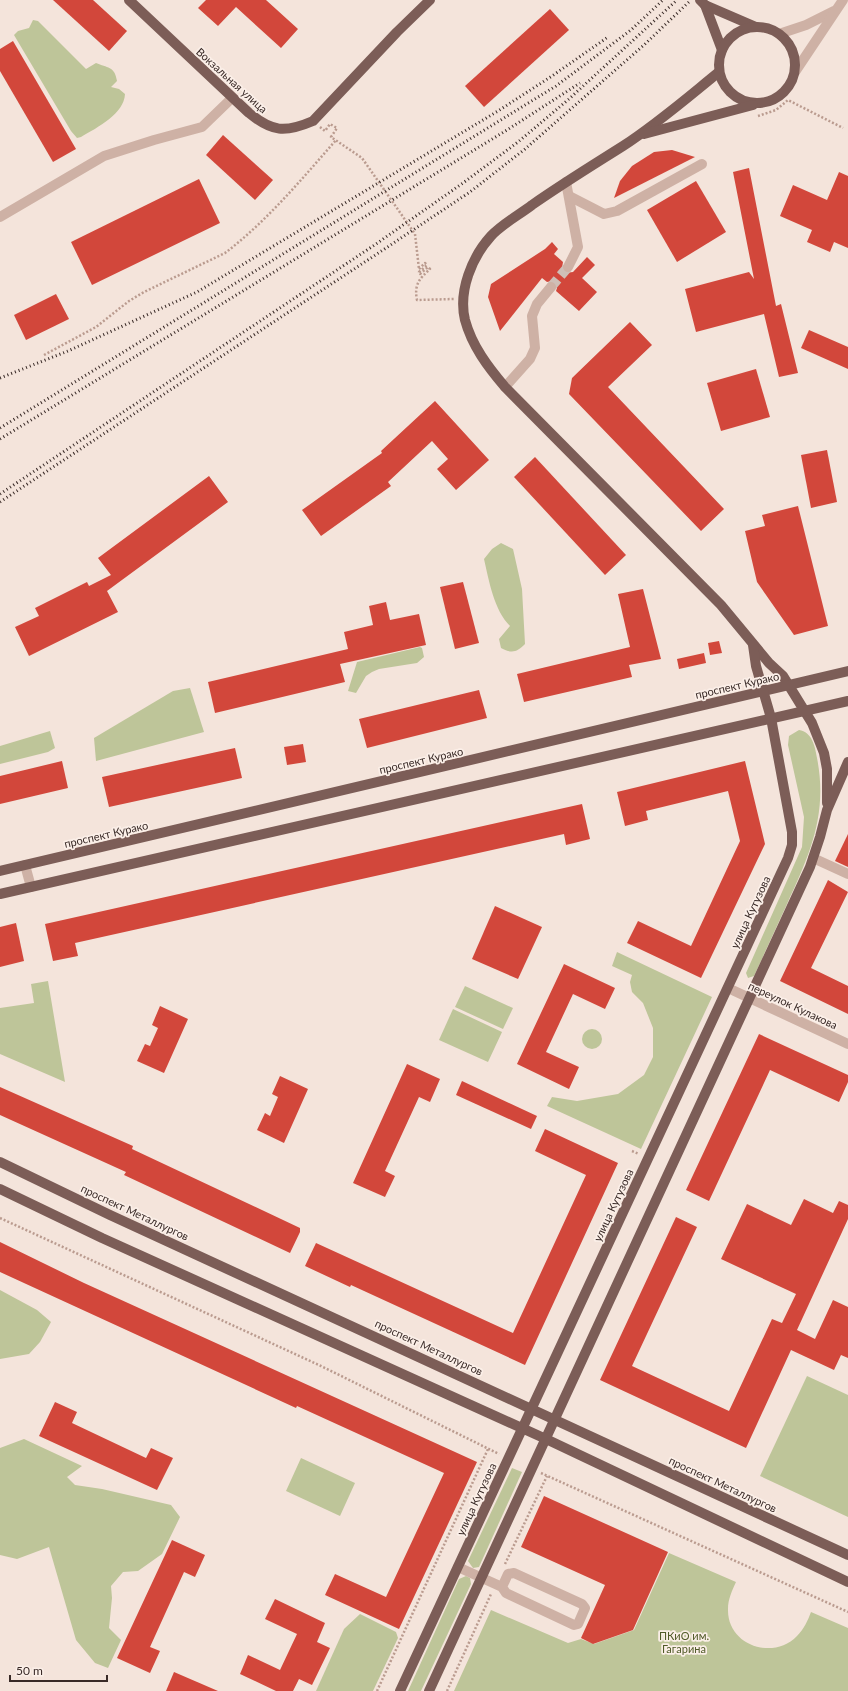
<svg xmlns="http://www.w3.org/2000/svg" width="848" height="1691" viewBox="0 0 848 1691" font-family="Lato,sans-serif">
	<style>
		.green { fill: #bec599 }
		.building { fill: #d2473b }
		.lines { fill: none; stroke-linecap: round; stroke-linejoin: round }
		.minor-tunnel { stroke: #cfbfb7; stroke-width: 10; stroke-dasharray: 10 5; stroke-linecap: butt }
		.path { stroke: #ba9b8f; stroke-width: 2.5; stroke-dasharray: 2 2; stroke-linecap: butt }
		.minor { stroke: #ceb1a5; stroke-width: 10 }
		.major { stroke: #7c5d57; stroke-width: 10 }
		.rail { stroke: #392a27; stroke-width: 3; stroke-dasharray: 1 3; stroke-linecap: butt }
		.labels { text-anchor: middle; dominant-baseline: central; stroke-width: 3.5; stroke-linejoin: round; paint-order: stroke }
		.street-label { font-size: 11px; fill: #392a27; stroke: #fbefe8 }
		.park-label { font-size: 11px; fill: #505a28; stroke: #fbefe8 }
	</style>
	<rect width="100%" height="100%" fill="#f4e4db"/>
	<g class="green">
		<path d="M33 20 38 21 86 69 96 63C107 68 115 66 117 81L111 87 119 89 125 94C124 114 98 127 81 137L77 138 71 131 14 35 18 31 29 28Z"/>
		<path d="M501 543 513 549 522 589 525 644C517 652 512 654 501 648L499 639 510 626C494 610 489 581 484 559L492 549Z"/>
		<path d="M420 647 422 648 424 657 417 663 379 669 372 672 366 676 356 693 348 691 357 662Z"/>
		<path d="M190 688 204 732 96 761 94 738 173 691Z"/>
		<path d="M799 730C812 732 815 746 817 758 828 814 810 854 787 904 776 928 765 952 754 976L748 978 746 973 802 847 804 817 788 745 789 736Z"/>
		<path d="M50 731 55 748 48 752 0 764V746Z"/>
		<path d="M617 952 712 997 641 1149 547 1106 552 1097 577 1101 618 1094 644 1075 653 1057V1028L643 1003 632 992 630 982 632 975 612 966Z"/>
		<path d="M48 981 65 1082 0 1054V1008L34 1003 31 984Z"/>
		<path d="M465 986 513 1008 503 1029 455 1007Z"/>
		<path d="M453 1009 502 1032 488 1062 439 1040Z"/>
		<circle cx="592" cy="1039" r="10"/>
		<path d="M0 1290 37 1310 51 1322 40 1342 29 1354 0 1359Z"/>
		<path d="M807 1376 848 1395V1517L760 1476Z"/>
		<path d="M24 1439 82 1466 67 1477 75 1485 102 1489 171 1505 180 1517 162 1554 138 1571 123 1572 111 1586 112 1598 109 1628 121 1640 108 1668 95 1663 76 1640 49 1547 17 1559 0 1555V1448Z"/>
		<path d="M301 1458 355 1483 340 1516 286 1491Z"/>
		<path d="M512 1468 522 1472 479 1567 473 1568 468 1561Z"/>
		<path d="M669 1553 736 1582C732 1591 728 1599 728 1609 727 1645 773 1661 797 1636 804 1629 808 1620 811 1612L848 1628V1691H454L491 1610 568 1643 581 1639 594 1644 634 1630Z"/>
		<path d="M466 1576 470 1578 471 1584 421 1691H408L459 1579Z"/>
		<path d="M360 1614 396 1632 398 1638 373 1691H316L344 1629Z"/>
	</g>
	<g class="building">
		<path d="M53 0H93L127 31 109 51Z"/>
		<path d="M206 0H266L298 29 281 48 236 7 218 26 198 8Z"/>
		<path d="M550 9 569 30 484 107 465 86Z"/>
		<path d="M13 41 76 149 53 162 0 71V49Z"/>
		<path d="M223 135 273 180 255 200 206 155Z"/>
		<path d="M672 150 695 157 614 198 620 181 632 166 654 152Z"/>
		<path d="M749 168 776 306 781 304 798 373 779 377 764 314 696 332 685 289 749 272 754 279 733 172Z"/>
		<path d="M839 172 848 176V248L834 242 830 252 807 242 812 230 780 216 793 185 827 200Z"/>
		<path d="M199 179 220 223 92 285 71 242Z"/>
		<path d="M696 181 726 232 677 262 647 210Z"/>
		<path d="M552 242 558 249 554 254 563 262 562 268 565 273 573 272 587 257 595 265 582 278 597 292 579 311 556 291 557 288 555 282 552 281 547 282 542 278 500 331 488 297 491 284 545 249Z"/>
		<path d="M56 294 69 319 26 340 14 315Z"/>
		<path d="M630 322 652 345 608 387 724 509 701 531 569 394 572 378Z"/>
		<path d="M809 330 848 347V369L801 348Z"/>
		<path d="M756 369 770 417 721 431 707 383Z"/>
		<path d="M435 401 489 460 456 490 437 469 448 459 432 441 388 482 391 486 321 536 302 510 382 453 381 451Z"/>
		<path d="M827 450 837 502 811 508 801 455Z"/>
		<path d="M535 457 626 555 605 575 514 477Z"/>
		<path d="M209 476 228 502 107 591 118 612 29 656 15 627 39 616 35 608 87 582 89 586 111 575 98 558Z"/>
		<path d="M798 506 828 626 794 635 757 582 745 531 765 526 762 515Z"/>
		<path d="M463 582 479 643 455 649 440 587Z"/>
		<path d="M643 589 661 659 629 665 632 677 524 702 517 674 630 647 618 594Z"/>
		<path d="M386 602 390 620 419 614 426 645 340 664 345 682 215 713 208 682 348 649 344 632 373 625 369 606Z"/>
		<path d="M719 641 722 653 710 655 708 643Z"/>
		<path d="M704 653 706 663 679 669 677 659Z"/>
		<path d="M479 690 487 718 367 748 359 719Z"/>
		<path d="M303 744 306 762 287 765 284 747Z"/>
		<path d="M235 748 242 778 109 807 102 777Z"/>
		<path d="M62 761 68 788 0 804V776Z"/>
		<path d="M745 761 765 844 701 978 627 943 638 921 691 946 740 841 728 791 646 811 648 820 625 826 617 792Z"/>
		<path d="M582 804 590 839 566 845 564 834 75 943 78 956 53 961 45 924Z"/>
		<path d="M848 834V867L835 861Z"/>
		<path d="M828 880 848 892 811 968 848 986V1014L780 981Z"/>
		<path d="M495 906 542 927 518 979 472 959Z"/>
		<path d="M16 923 24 961 0 967V927Z"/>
		<path d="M564 964 615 988 605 1009 573 994 546 1052 579 1067 569 1089 517 1064Z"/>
		<path d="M160 1006 188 1019 164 1073 137 1061 145 1044 150 1046 158 1028 152 1025Z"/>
		<path d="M759 1034 848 1075V1082L839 1102 770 1070 709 1201 686 1190Z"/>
		<path d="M407 1064 440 1079 430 1102 419 1097 385 1171 395 1176 385 1197 353 1183Z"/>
		<path d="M280 1076 308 1089 284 1143 257 1130 265 1113 270 1116 278 1097 272 1094Z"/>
		<path d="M462 1081 537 1116 531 1129 456 1095Z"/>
		<path d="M0 1087 133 1146 132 1149 300 1228V1232L290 1253 124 1175 126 1172 0 1115Z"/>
		<path d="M545 1129 618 1163 525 1365 351 1285 350 1287 305 1266 316 1243 513 1333 586 1175 535 1151Z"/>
		<path d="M804 1199 833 1213 839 1201 848 1205V1219L797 1330 815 1339 833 1300 848 1307V1358L841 1355 834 1370 791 1350 746 1448 600 1380 676 1217 697 1227 632 1366 729 1411 772 1319 782 1323 796 1294 721 1259 747 1204 791 1225Z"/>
		<path d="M0 1242 84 1283 477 1462 399 1629 325 1595 335 1574 386 1597 444 1473 297 1406 296 1408 0 1272Z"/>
		<path d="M55 1402 77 1412 72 1423 146 1458 151 1448 173 1458 157 1490 39 1436Z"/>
		<path d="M544 1496 668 1552 633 1630 593 1644 581 1638 605 1585 521 1547Z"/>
		<path d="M172 1540 205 1555 195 1577 184 1572 150 1647 160 1651 150 1673 117 1658Z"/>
		<path d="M275 1599 325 1623 317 1642 330 1648 312 1685 299 1679 293 1691H276L240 1674 248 1655 280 1670 297 1634 265 1619Z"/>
		<path d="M174 1672 218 1691H166Z"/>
	</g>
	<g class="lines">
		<path class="minor-tunnel" d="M551 287 568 267"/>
		<g class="path">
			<path d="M758 116 776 110 788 100 843 128"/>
			<path d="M320 127 325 131 330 124 337 128 331 137 362 158 415 234 419 269"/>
			<path d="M419 269 425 263 427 265 419 272 420 274 428 267 430 269C419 279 414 285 417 300L454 299"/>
			<path d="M44 355 96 327 129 301 144 292 225 253C266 222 302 179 336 140"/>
			<path d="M632 1151 639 1154"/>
			<path d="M0 1218 321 1366 499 1454"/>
			<path d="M541 1473 848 1612"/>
			<path d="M505 1564 547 1476"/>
			<path d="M377 1691 488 1449"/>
			<path d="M447 1691 491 1594"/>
		</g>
		<g class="minor">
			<path d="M779 34 806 25 834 11"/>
			<path d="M795 72 843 0"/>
			<path d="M566 182 578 247 568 267"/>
			<path d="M569 196 604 214 617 211 702 164"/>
			<path d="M0 217 104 156 154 140 202 127 232 98"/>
			<path d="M505 387 530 359 535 348 532 316 537 304 551 287"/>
			<path d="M813 858 848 874"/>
			<path d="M25 865 31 887"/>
			<path d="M728 988 848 1044"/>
			<path d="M458 1567 502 1587 506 1593 574 1625 578 1624 585 1608 582 1604 514 1573 508 1574 502 1587"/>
		</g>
		<g class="major">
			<path d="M129 0 249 113C272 132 285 133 313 121L397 32 430 0"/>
			<path d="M700 0 705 5 756 27"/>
			<path d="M705 5 722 50"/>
			<circle cx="757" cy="65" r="38"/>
			<path d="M719 72C688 97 657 124 623 146 593 165 562 184 532 205 519 215 502 224 491 236 472 257 458 291 465 320 472 346 488 367 505 387L721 605 769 663 783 676 812 723 824 753 827 769V803"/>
			<path d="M644 134 753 105"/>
			<path d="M0 871 848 671"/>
			<path d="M0 894 848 701"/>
			<path d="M0 1162 110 1215 848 1555"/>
			<path d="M0 1189 102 1238 546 1439 848 1582"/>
			<path d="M400 1691 788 858 792 845V832L771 718 756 666 753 645"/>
			<path d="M429 1691 810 867 820 837 827 810 848 762"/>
		</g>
		<g class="rail">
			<path d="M0 378 68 351 197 292 498 111 552 76 608 37"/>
			<path d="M0 428 556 86 631 30 663 0"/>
			<path d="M0 439 507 130 580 83"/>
			<path d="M0 494 376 244 463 183 518 142 569 99 677 0"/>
			<path d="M0 502 383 250 470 192 525 149 644 45 691 0"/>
		</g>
	</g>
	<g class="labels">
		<g class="street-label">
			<text transform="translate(232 80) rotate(42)">Вокзальная улица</text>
			<text transform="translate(737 685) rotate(-13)">проспект Курако</text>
			<text transform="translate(421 760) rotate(-13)">проспект Курако</text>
			<text transform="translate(106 834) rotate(-13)">проспект Курако</text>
			<text transform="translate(750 912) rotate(-65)">улица Кутузова</text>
			<text transform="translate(793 1005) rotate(25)">переулок Кулакова</text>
			<text transform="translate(613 1205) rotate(-65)">улица Кутузова</text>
			<text transform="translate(135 1212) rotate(25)">проспект Металлургов</text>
			<text transform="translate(429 1347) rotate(25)">проспект Металлургов</text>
			<text transform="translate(723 1484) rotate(25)">проспект Металлургов</text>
			<text transform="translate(476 1499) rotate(-65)">улица Кутузова</text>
		</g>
		<g class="park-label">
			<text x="684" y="1635">ПКиО им.<tspan x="684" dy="13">Гагарина</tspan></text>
		</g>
	</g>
	<path d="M10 1675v6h97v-6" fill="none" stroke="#392a27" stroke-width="2"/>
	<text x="16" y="1675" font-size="12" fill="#392a27" stroke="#fbefe8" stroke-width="3" paint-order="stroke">50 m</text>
</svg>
